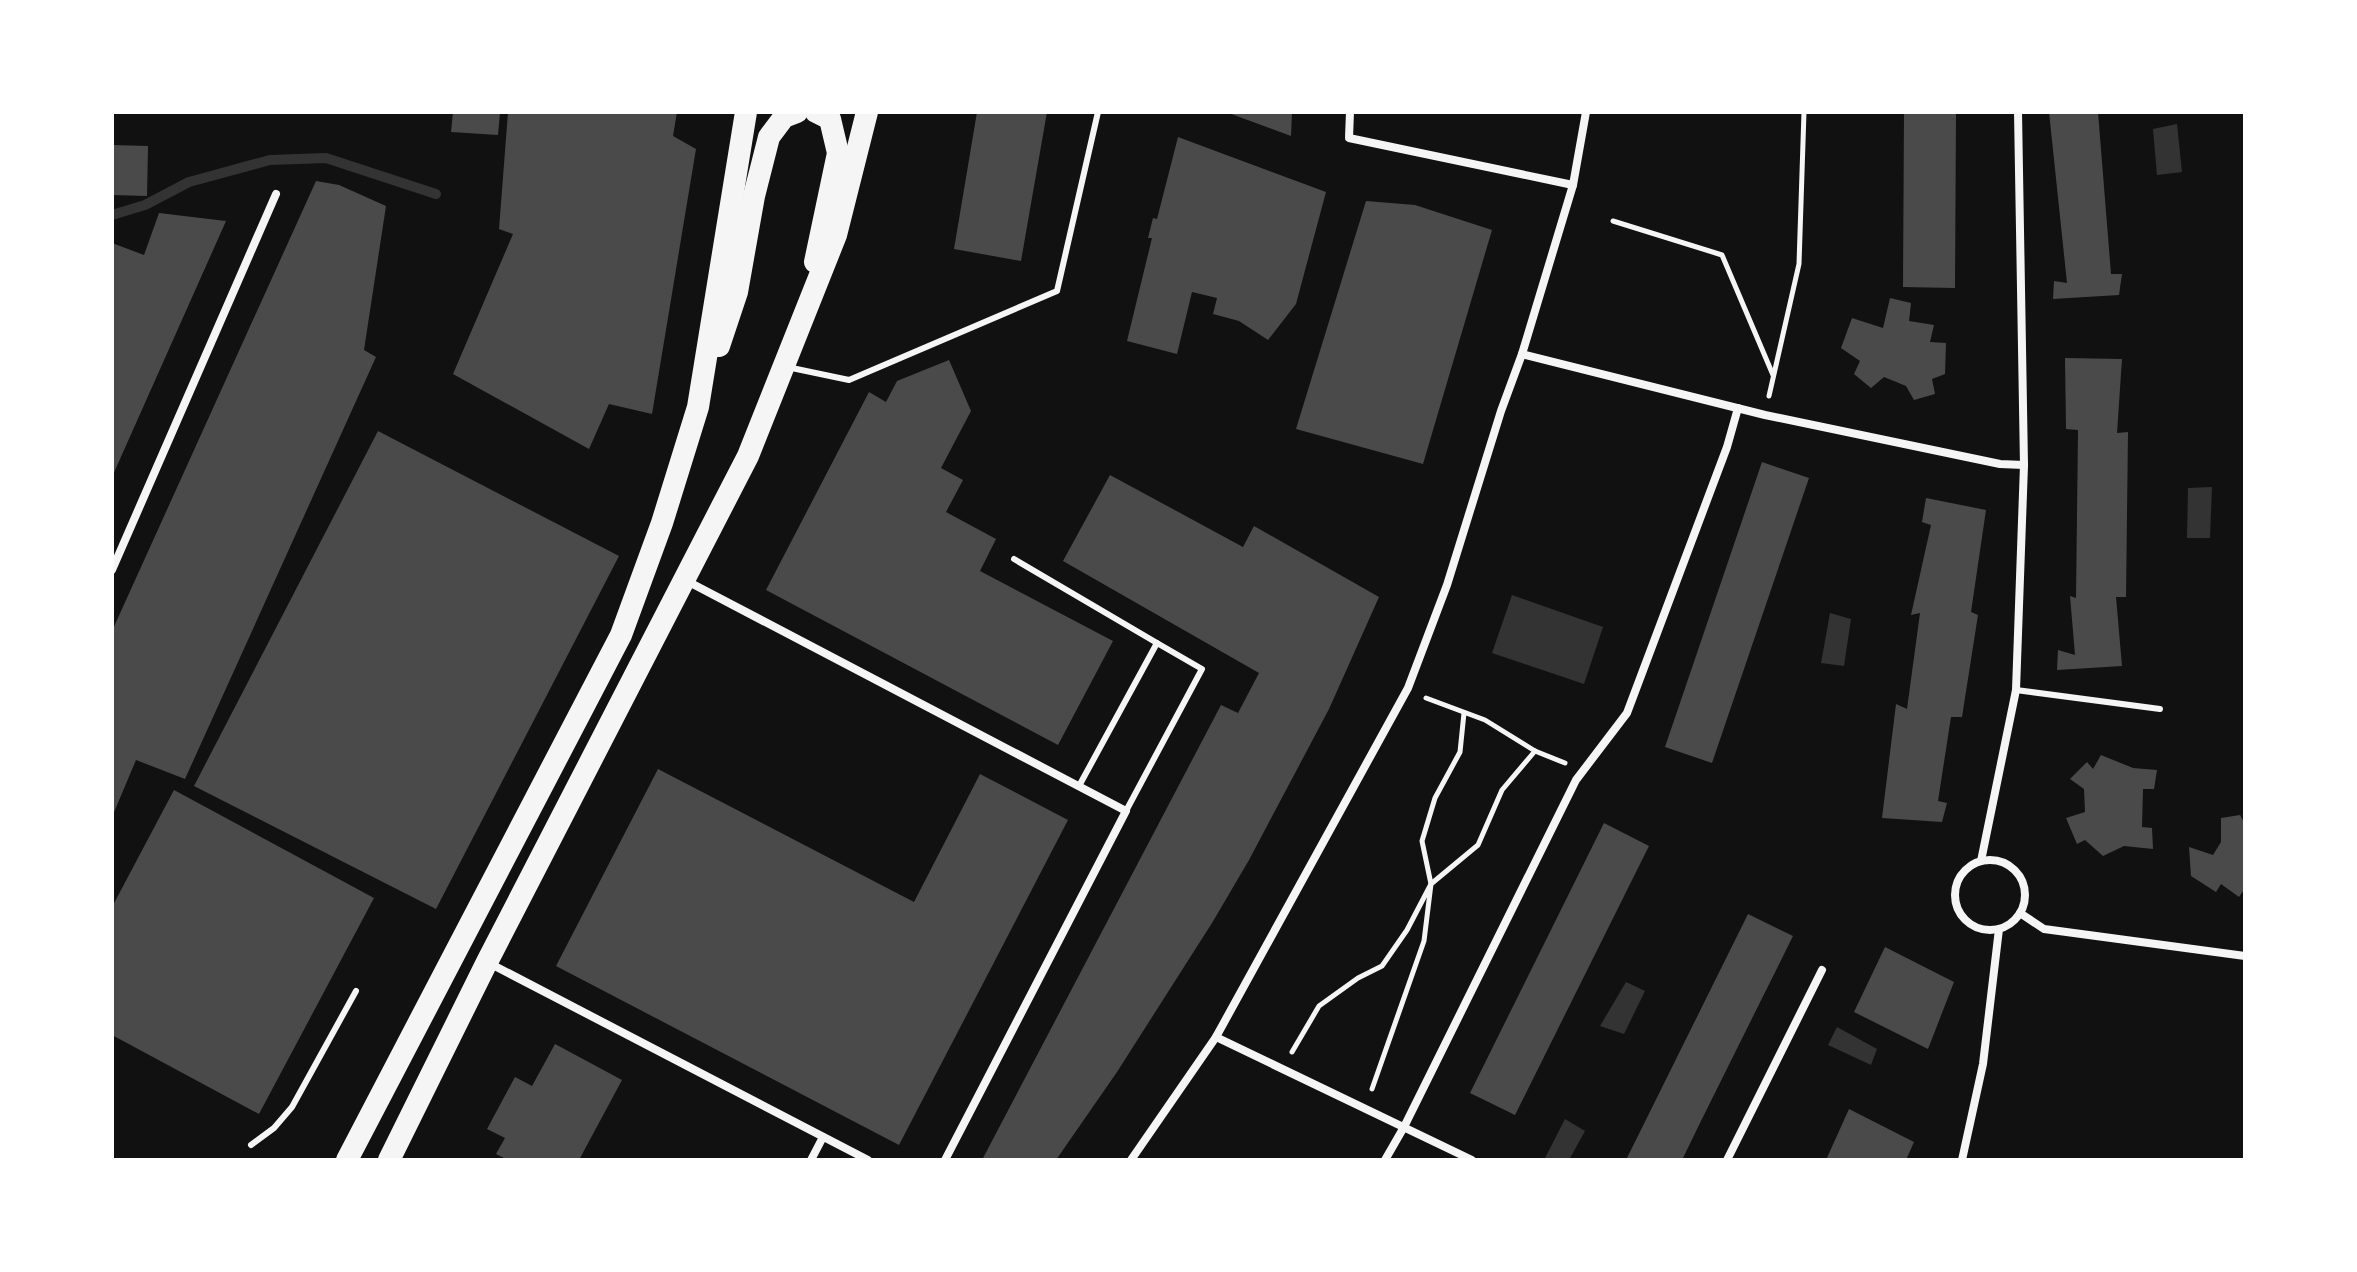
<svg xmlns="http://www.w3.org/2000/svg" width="2357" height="1272" viewBox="0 0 2357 1272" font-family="'Source Sans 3',sans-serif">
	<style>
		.water { fill: #333 }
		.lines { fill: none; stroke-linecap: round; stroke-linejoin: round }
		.stream { stroke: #333; stroke-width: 10 }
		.building { fill: #4a4a4a }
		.path { stroke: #f5f5f5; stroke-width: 5 }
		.service { stroke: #f5f5f5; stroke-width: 6 }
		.minor { stroke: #f5f5f5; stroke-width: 8 }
		.trunk { stroke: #f5f5f5; stroke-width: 22 }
	</style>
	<rect width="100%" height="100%" fill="#111"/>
	<g class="water">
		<path d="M2177 124 2182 172 2157 175 2153 129Z"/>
		<path d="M2212 487 2210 538H2187L2188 488Z"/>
		<path d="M1512 595 1603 627 1584 684 1492 653Z"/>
		<path d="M1830 613 1851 619 1844 666 1821 663Z"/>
		<path d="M1626 982 1645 991 1624 1034 1600 1026Z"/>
		<path d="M1837 1027 1877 1049 1871 1065 1828 1045Z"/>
		<path d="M1565 1119 1585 1131 1569 1160H1548L1545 1158Z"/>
	</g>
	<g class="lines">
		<path class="stream" d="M112 215 145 205 189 182 270 160 326 158 436 194"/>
	</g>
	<g class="building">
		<path d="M453 112H500L498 135 451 132Z"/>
		<path d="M508 112H677L673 136 696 149 652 414 609 404 589 449 453 374 513 234 499 229Z"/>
		<path d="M977 112H1047L1021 261 954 249Z"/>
		<path d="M1226 112H1292L1291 136Z"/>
		<path d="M2049 112H2098L2111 274H2122L2119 295 2053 299 2054 281 2067 283Z"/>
		<path d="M1904 113H1956L1955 288 1903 287Z"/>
		<path d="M1178 137 1326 192 1296 304 1268 340 1239 321 1213 314 1217 298 1192 292 1177 354 1127 341 1152 238H1148L1153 218 1157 219Z"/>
		<path d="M112 145 148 146 147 196 112 195Z"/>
		<path d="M316 181 339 185 386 206 364 350 376 357 185 779 136 760 112 817V631Z"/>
		<path d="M1366 201 1415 205 1492 230 1423 464 1296 429Z"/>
		<path d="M159 213 226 221 112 477V243L144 255Z"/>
		<path d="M1890 298 1911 303 1909 321 1934 325 1930 342 1946 343 1945 374 1932 379 1935 394 1914 400 1906 386 1884 377 1871 388 1854 374 1860 361 1841 348 1852 318 1883 328Z"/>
		<path d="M2065 358 2122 359 2117 433 2128 432 2126 597H2116L2122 666 2057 670 2058 650 2075 655 2070 596 2076 598 2078 430 2066 429Z"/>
		<path d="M949 360 971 411 941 468 963 480 946 512 996 539 980 571 1113 641 1058 745 766 590 869 392 886 402 897 381Z"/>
		<path d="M378 431 619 556 436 909 194 786Z"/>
		<path d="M1762 462 1809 478 1712 763 1665 747Z"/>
		<path d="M1110 475 1243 547 1254 526 1379 597 1329 709 1249 860 1212 923 1117 1072 1056 1160H982L1221 705 1238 713 1259 673 1063 561Z"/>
		<path d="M1926 498 1986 510 1971 612 1978 615 1962 717H1951L1938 801 1947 803 1942 822 1882 818 1896 704 1907 709 1920 613 1911 615 1931 525 1922 522Z"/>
		<path d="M2101 755 2133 768 2157 770 2154 789H2143L2142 827 2152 828 2153 849 2124 846 2103 856 2085 840 2077 844 2066 818 2085 812 2084 789 2070 779 2087 762 2093 769Z"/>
		<path d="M658 769 914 902 980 774 1068 820 899 1145 556 966Z"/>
		<path d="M174 790 374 898 259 1114 112 1035V907Z"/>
		<path d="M2240 815 2245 824V888L2239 897 2221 884 2216 892 2191 876 2189 847 2213 855 2221 842V818Z"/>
		<path d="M1604 823 1649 846 1515 1115 1470 1093Z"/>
		<path d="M1748 914 1793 936 1700 1123 1682 1160H1626Z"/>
		<path d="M1885 947 1954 982 1928 1049 1854 1012Z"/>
		<path d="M555 1044 622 1080 579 1160H508L496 1154 505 1138 487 1129 515 1077 532 1086Z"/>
		<path d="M1849 1109 1914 1142 1906 1160H1826Z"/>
	</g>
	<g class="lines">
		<g class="path">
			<path d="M1613 221 1722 255 1773 375"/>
			<path d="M1769 396 1799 264 1804 112"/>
			<path d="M1426 698 1485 720 1535 751 1565 763"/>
			<path d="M1292 1052 1319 1006 1358 978 1382 966 1407 930 1431 884 1478 845 1502 790 1535 751"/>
			<path d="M1372 1089 1424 941 1431 884 1422 841 1435 798 1460 752 1464 713"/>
		</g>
		<g class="service">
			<path d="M787 367 849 380 1057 291 1098 112"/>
			<path d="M1014 559 1157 643"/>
			<path d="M2016 690 2160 709"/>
			<path d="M1079 786 1157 643 1202 669 1126 811"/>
			<path d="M251 1145 274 1128 292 1107 356 991"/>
		</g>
		<g class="minor">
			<path d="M1350 112 1349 138 1573 185"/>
			<path d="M1522 354 1765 415 2000 464 2024 465"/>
			<path d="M112 570 276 194"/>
			<path d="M685 580 1126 811 945 1160"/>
			<circle cx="1990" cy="895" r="35"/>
			<path d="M1981 861 2016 690 2024 465 2018 112"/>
			<path d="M2020 913 2044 929 2245 956"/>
			<path d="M489 963 868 1160"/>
			<path d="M1216 1037 1472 1160"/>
			<path d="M811 1160 823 1137"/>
			<path d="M1131 1160 1216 1037 1408 688 1447 585 1501 411 1522 354 1573 185 1586 112"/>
			<path d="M1385 1160 1404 1127 1576 780 1627 713 1727 447 1738 408"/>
			<path d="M1727 1160 1822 970"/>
			<path d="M1962 1160 1983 1064 1999 929"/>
		</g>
		<g class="trunk">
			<path d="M815 262 838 153 830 119 816 112"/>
			<path d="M719 346 737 292 754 196 769 137 784 117 797 112"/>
			<path d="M347 1160 621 635 662 523 698 407 746 112"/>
			<path d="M389 1160 487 962 748 456 836 235 867 112"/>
		</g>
	</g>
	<rect width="2357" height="1272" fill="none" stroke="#ffffff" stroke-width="228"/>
</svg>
